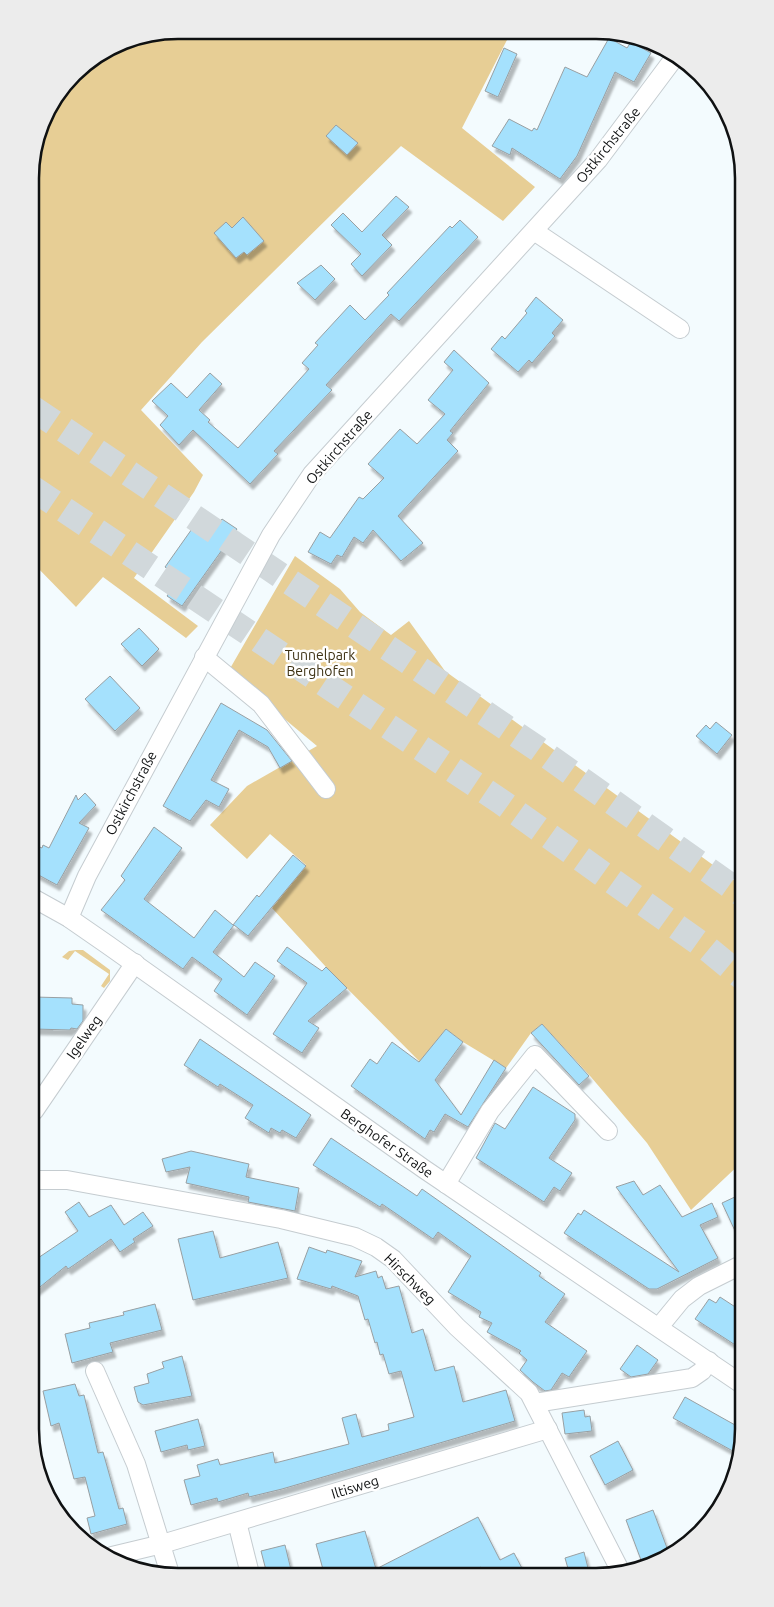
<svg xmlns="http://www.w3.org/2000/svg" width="774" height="1607" viewBox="0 0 774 1607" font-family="Ubuntu,sans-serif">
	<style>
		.green { fill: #e7ce95 }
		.building { fill: #a5e1fd; stroke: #989fa2; filter: url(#shadow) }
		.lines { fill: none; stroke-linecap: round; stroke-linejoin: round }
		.highway-tunnel { stroke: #d1d8db; stroke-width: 26; stroke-dasharray: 26 13; stroke-linecap: butt }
		.minor-casing { stroke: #c5ccd0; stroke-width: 20 }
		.minor { stroke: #fff; stroke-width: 18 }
		.labels { text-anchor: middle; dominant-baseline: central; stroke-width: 5; stroke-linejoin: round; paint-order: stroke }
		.street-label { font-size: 14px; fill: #0f1112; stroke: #fff }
		.park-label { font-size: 14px; fill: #3e3214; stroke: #fff }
		.rim { fill: none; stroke: #0f1112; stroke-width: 2.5 }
	</style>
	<defs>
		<filter id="shadow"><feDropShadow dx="3" dy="5.5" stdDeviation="1" flood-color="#0004"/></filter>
	</defs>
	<rect width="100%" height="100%" fill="#f3fbfe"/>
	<g class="green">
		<path d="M178 30 534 32 508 38 462 128 535 187 503 221 401 146 202 342 141 410 203 475 194 492 134 578 198 626 186 638 103 577 76 607 32 562 31 159 45 112 80 67 122 41Z"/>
		<path d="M295 556 340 589 360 612 391 635 409 621 445 671 742 886 743 1161 691 1210 647 1143 591 1077 542 1024 531 1033 506 1068 463 1042 446 1029 420 1062 326 967 272 908 306 865 270 834 247 859 210 825 247 786 317 746 228 672Z"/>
		<path d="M76 950H83L110 970V981L104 988 101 986 109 974 75 951 68 960 62 957 69 951Z"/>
	</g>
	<g class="building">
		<path d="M609 38 627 48 631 42 651 53 634 82 615 72 577 156 560 179 512 148 510 155 492 146 509 119 532 131 534 128 537 130 565 67 587 77Z"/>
		<path d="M504 48 517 54 498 97 485 91Z"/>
		<path d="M336 125 358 143 347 155 326 136Z"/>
		<path d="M396 196 409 207 382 235 392 245 362 276 351 264 361 254 331 225 343 213 362 232Z"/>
		<path d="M243 217 264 241 247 255 244 252 236 258 214 233 226 222 232 228Z"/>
		<path d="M460 220 478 237 399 321 391 314 326 385 332 390 274 451 278 454 250 484 193 430 179 445 160 425 168 416 152 401 171 383 187 398 210 373 222 384 199 410 210 420 208 422 238 448 309 369 302 363 318 345 315 343 350 305 365 320 389 295 387 293 450 226 452 228Z"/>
		<path d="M321 265 335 279 315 300 297 283Z"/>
		<path d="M536 297 563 320 552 333 555 336 532 363 529 360 518 372 491 349 502 336 505 339 527 313 525 311Z"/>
		<path d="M454 350 489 383 450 431 453 433 447 440 458 451 398 516 423 543 401 561 373 530 363 543 354 537 342 557 337 555 331 564 308 552 320 532 330 538 359 497 363 499 384 478 368 464 400 429 417 444 445 414 428 400 453 370 444 362Z"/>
		<path d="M222 519 237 529 182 606 167 596 180 578 165 567 194 526 209 537Z"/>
		<path d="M139 628 159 649 142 666 121 644Z"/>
		<path d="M110 676 140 708 115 731 85 699Z"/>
		<path d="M221 703 267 730 292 761 280 768 268 747 239 730 211 780 229 789 219 807 206 800 190 821 163 806Z"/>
		<path d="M716 722 732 735 717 754 696 736 706 725 710 729Z"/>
		<path d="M85 793 96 805 79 823 89 828 57 885 33 872V844L42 848 43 845 49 848 76 795 78 800Z"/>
		<path d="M154 827 182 848 144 899 194 938 215 910 233 925 257 895 259 897 293 855 306 866 248 936 234 925 213 952 244 977 255 962 275 976 247 1015 214 991 222 979 192 957 183 969 101 910 125 880 121 876Z"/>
		<path d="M287 947 322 971 326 967 347 988 308 1021 319 1028 302 1053 273 1034 307 983 277 961Z"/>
		<path d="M34 997 72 998V1004L83 1005V1021L77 1029 71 1028 70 1030 34 1029Z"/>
		<path d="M542 1024 589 1076 579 1085 531 1033Z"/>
		<path d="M446 1029 463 1042 435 1080 461 1115 494 1060 506 1068 468 1127 445 1114 434 1132 430 1130 425 1139 351 1086 370 1059 377 1064 392 1042 419 1062Z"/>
		<path d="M200 1039 311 1115 296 1138 282 1130 280 1133 271 1128 269 1133 245 1118 253 1105 220 1084 218 1087 184 1065Z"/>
		<path d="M533 1087 575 1114V1120L549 1158 572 1173 560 1191 554 1187 544 1202 476 1158 495 1123 505 1129Z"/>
		<path d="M331 1138 417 1196 422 1189 541 1273 539 1276 565 1294 545 1322 587 1351 569 1377 562 1373 551 1390 545 1391 533 1382 520 1370 527 1360 519 1353 521 1351 487 1332 492 1323 479 1317 481 1312 448 1292 471 1256 438 1232 433 1239 382 1204 380 1207 313 1165Z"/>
		<path d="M191 1151 249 1164 246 1177 299 1188 295 1211 248 1202 249 1197 186 1183 190 1167 166 1172 162 1159Z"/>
		<path d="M634 1181 643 1195 660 1185 682 1217 712 1203 718 1217 700 1225 718 1258 657 1289H649L564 1233 578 1213 581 1215 584 1210 679 1272 616 1187Z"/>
		<path d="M737 1196 743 1207V1248L722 1203Z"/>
		<path d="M79 1202 89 1217 111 1205 124 1225 143 1212 153 1226 133 1239 135 1242 120 1252 111 1239 74 1265 68 1269 66 1266 35 1291V1260L78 1231 65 1212Z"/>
		<path d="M213 1231 220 1258 278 1242 288 1278 193 1300 178 1239Z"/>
		<path d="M309 1247 326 1253 327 1250 362 1261 355 1277 376 1271 378 1278 382 1276 386 1289 399 1286 412 1333 423 1329 435 1371 454 1366 463 1402 506 1390 515 1421 282 1489 249 1497 248 1493 218 1502 217 1498 191 1505 184 1480 200 1476 197 1465 218 1459 220 1465 273 1452 275 1463 349 1444 342 1418 356 1414 362 1437 389 1430 388 1424 414 1417 401 1371 389 1374 383 1354 380 1355 377 1342 375 1343 368 1319 365 1320 358 1296 332 1286 331 1289 297 1279Z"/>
		<path d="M720 1297 743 1312V1350L695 1319 709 1299 716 1303Z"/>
		<path d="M155 1304 162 1330 110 1343 113 1352 72 1363 65 1334 90 1328 89 1323 124 1315 123 1312Z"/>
		<path d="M637 1345 658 1360 648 1374 631 1377 620 1369Z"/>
		<path d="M182 1356 192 1396 143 1405 138 1402 134 1387 149 1383 147 1374 164 1368 162 1362Z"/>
		<path d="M75 1384 79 1396 84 1395 98 1453 103 1452 119 1509 123 1508 127 1524 91 1534 87 1518 95 1516 85 1477 74 1479 59 1423 51 1426 43 1391Z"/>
		<path d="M685 1397 744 1430 740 1455 673 1418Z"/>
		<path d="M584 1410 585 1417 590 1416 592 1431 565 1434 562 1413Z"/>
		<path d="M198 1419 205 1446 188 1450 187 1445 161 1452 155 1431Z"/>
		<path d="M618 1441 633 1470 605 1485 590 1456Z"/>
		<path d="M653 1510 670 1556 644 1568 626 1520Z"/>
		<path d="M478 1517 500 1560 514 1553 524 1572 476 1573 482 1569 481 1567 471 1573H324L316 1544 365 1531 376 1569Z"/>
		<path d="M285 1545 292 1574H267L261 1551Z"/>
		<path d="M584 1552 589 1572H569L565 1558Z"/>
	</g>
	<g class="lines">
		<g class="highway-tunnel">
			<path d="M32 408 538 749 742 894"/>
			<path d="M32 488 500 801 708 949 742 977"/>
		</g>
		<g class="minor-casing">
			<g id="minor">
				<path d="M534 231 680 329"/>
				<path d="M204 657 261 704 326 789"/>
				<path d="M33 898 69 918 108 945 424 1169 743 1385"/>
				<path d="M69 918 87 876 271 535 312 474 598 160 675 57"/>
				<path d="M34 1111 135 963"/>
				<path d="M34 1180H67L281 1219 355 1237 376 1247 393 1259 457 1327 529 1393 621 1572"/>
				<path d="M446 1184 490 1111 535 1055 608 1131"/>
				<path d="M659 1327 682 1299 699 1286 743 1264"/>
				<path d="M95 1371 136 1464 170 1574"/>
				<path d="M535 1403 692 1378 702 1371 709 1361"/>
				<path d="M237 1522 250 1574"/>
				<path d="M112 1556 162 1544 548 1429"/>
			</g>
		</g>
		<use href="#minor" class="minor"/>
	</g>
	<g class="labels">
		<g class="street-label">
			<text transform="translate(608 145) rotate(-51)">Ostkirchstraße</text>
			<text transform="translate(339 447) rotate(-49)">Ostkirchstraße</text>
			<text transform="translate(131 793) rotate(-62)">Ostkirchstraße</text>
			<text transform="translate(84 1037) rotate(-55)">Igelweg</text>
			<text transform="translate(387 1143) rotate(35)">Berghofer Straße</text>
			<text transform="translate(410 1279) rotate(45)">Hirschweg</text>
			<text transform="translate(355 1487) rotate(-17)">Iltisweg</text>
		</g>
		<g class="park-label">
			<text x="320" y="655">Tunnelpark<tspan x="320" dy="16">Berghofen</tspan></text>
		</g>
	</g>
	<path d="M0 0H774V1607H0ZM178 39H596A139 139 0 0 1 735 178V1429A139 139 0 0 1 596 1568H178A139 139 0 0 1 39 1429V178A139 139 0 0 1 178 39Z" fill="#ececec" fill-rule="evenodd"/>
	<path class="rim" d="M178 39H596A139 139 0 0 1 735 178V1429A139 139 0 0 1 596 1568H178A139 139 0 0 1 39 1429V178A139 139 0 0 1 178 39Z"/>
</svg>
